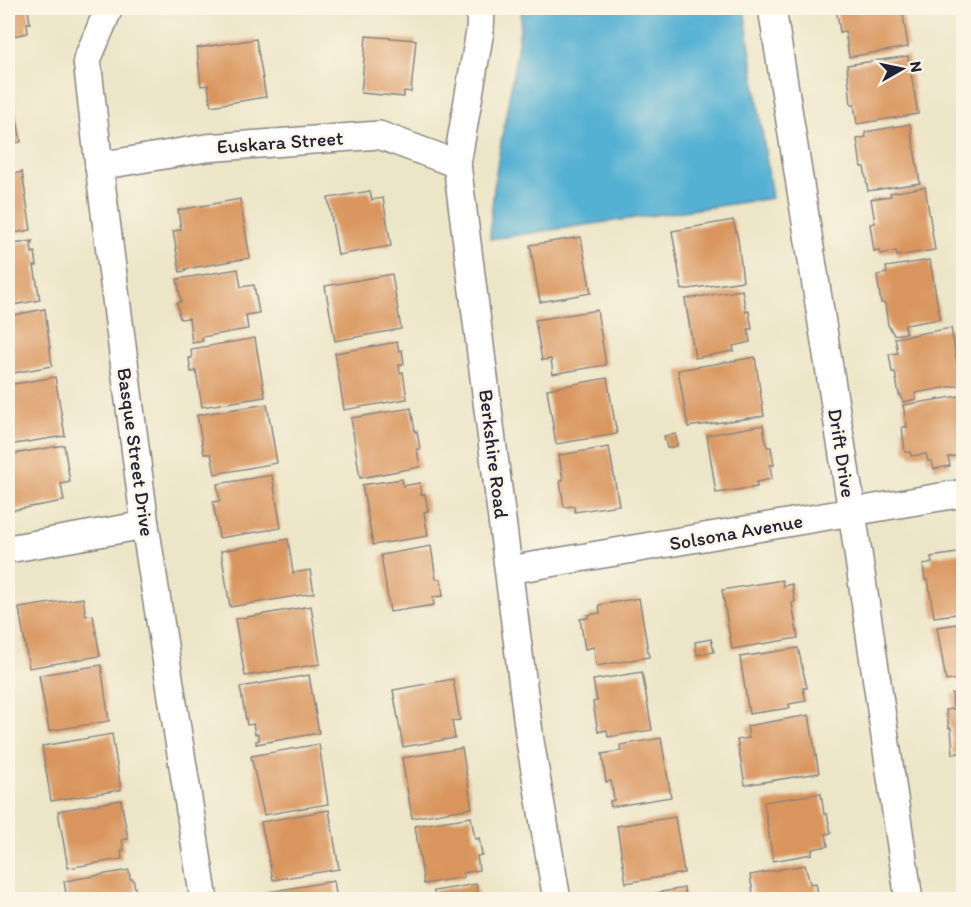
<svg xmlns="http://www.w3.org/2000/svg" width="971" height="907" viewBox="0 0 971 907" font-family="Itim,sans-serif">
	<style>
		.water { fill: #55b1d3; stroke: #3c6a87; stroke-width: 1.5 }
		.building { fill: #d9955d }
		.lines { fill: none; stroke-linecap: round; stroke-linejoin: round }
		.minor-casing { stroke: #878481; stroke-width: 30 }
		.minor { stroke: #fff; stroke-width: 27 }
		.labels { text-anchor: middle; dominant-baseline: central; stroke-width: 5; stroke-linejoin: round; paint-order: stroke }
		.street-label { font-size: 20px; fill: #22223b; stroke: #fcf5e5 }
	</style>
	<rect width="100%" height="100%" fill="#fcf5e5"/>
	<filter id="ink" filterUnits="userSpaceOnUse"><feTurbulence type="fractalNoise" baseFrequency=".0167" numOctaves="2"/><feDisplacementMap in="SourceGraphic" scale="12" xChannelSelector="R" yChannelSelector="G"/><feConvolveMatrix kernelMatrix="1 2 1 2 8 2 1 2 1" color-interpolation-filters="sRGB"/></filter>
	<filter id="wash" filterUnits="userSpaceOnUse"><feTurbulence type="fractalNoise" baseFrequency=".008" numOctaves="4" result="noise"/><feDisplacementMap in="SourceGraphic" scale="24" xChannelSelector="R" yChannelSelector="G"/><feGaussianBlur stdDeviation="1.35" result="paint"/><feColorMatrix in="noise" values="0 0 0 0 0 0 0 0 0 0 0 0 0 0 0 0 0 1.4 0 .05"/><feComposite in="paint" operator="in"/></filter>
	<g filter="url(#wash)">
		<rect width="100%" height="100%" fill="#ece5c7"/>
		<path class="water" d="M522 8H744L772 198 490 239C492 161 516 85 522 8Z"/>
		<g id="blocks">
			<g class="building">
				<path d="M8 8 28 9 30 23H27L28 33 8 37Z"/>
				<path d="M836 8H902L908 47 849 57 845 31 840 32Z"/>
				<path d="M366 36 416 40 411 92 404 91V97L361 93Z"/>
				<path d="M256 39 266 97 211 106 208 85 201 86 197 48Z"/>
				<path d="M908 56 918 114 857 124 854 104 851 105 847 65Z"/>
				<path d="M14 102 21 142 8 144V103Z"/>
				<path d="M910 124 920 183 868 191 864 167H861L857 139 866 137 865 132Z"/>
				<path d="M22 172 31 230 8 234V175Z"/>
				<path d="M925 187 935 250 897 256 896 251 880 254 879 250 874 251 870 224 875 223 871 199 891 196 890 193Z"/>
				<path d="M370 191 372 200 383 198 391 246 338 255 328 198Z"/>
				<path d="M240 199 250 258 185 269 186 271 180 272 173 231 181 230 178 210Z"/>
				<path d="M733 220 738 239 743 281 682 290 672 231Z"/>
				<path d="M581 237 591 293 540 302 530 245Z"/>
				<path d="M33 241V244H31L32 253 35 252 37 266H34L40 300 8 306V245Z"/>
				<path d="M930 260 940 319 905 325 906 333 894 335 888 325 885 303H881L877 275 887 273 886 267Z"/>
				<path d="M238 269 241 287 254 285 259 313 246 315 248 329 202 337 203 341 192 343 189 318 180 319 177 303 181 302 177 279Z"/>
				<path d="M392 274 401 329 335 341 325 286Z"/>
				<path d="M742 290 746 312 749 311 752 329H748L750 342 733 346 734 351 695 358 685 299Z"/>
				<path d="M45 309 52 366 8 374V316Z"/>
				<path d="M597 310 606 365 553 374 551 359 542 360 535 320Z"/>
				<path d="M951 328 961 385 915 393 916 399 903 402 901 395H899L895 372H892L889 354 898 353 895 338Z"/>
				<path d="M255 338 265 397 202 407 196 371 191 372 189 358H192L191 349Z"/>
				<path d="M397 342 399 351 402 350 404 364 399 365 400 373 403 372 407 399 344 410 335 353Z"/>
				<path d="M755 357 764 416 688 427 678 370Z"/>
				<path d="M55 377 65 436 8 445V385Z"/>
				<path d="M607 378 617 434 556 444 547 389Z"/>
				<path d="M959 396 964 421V455L948 457 950 466 934 469 932 461H928L926 454 911 456 910 452H905L902 427H907L903 405Z"/>
				<path d="M267 404 277 463 215 474 211 454H204L197 415Z"/>
				<path d="M411 408 415 432 417 431 420 449H417L420 467 360 478 351 418Z"/>
				<path d="M763 425 767 447H771L774 465H770L772 479 756 482 757 487 716 493 707 435Z"/>
				<path d="M676 434 677 446 667 448 664 436Z"/>
				<path d="M64 445 70 482 61 484 64 501 8 511V455Z"/>
				<path d="M609 447 619 505 575 512 574 506 564 507 560 481 563 480 559 455Z"/>
				<path d="M272 475 281 528 219 538 213 502 220 501 217 484Z"/>
				<path d="M402 479 403 486 420 483 421 495 425 494 428 511 424 512 428 536 373 545 362 485Z"/>
				<path d="M288 539 293 573 310 570 314 593 230 607 221 551Z"/>
				<path d="M431 546 436 579H441L443 596 433 597 434 605 390 612 381 555Z"/>
				<path d="M964 552V613L934 617 928 580H925L923 565 932 563 931 557Z"/>
				<path d="M782 580 783 586 792 584 795 602 792 603 798 638 732 649 722 590Z"/>
				<path d="M83 598 86 616 93 615 100 656 29 668 19 608Z"/>
				<path d="M639 598 649 657 596 666 594 647 585 649 580 619 588 618V615L600 613 599 605Z"/>
				<path d="M311 606 320 664 245 676 235 619Z"/>
				<path d="M964 623V678L946 681 937 627Z"/>
				<path d="M711 639 714 652 697 655 695 642Z"/>
				<path d="M798 648 807 688H803L806 701 789 704 790 708 749 714 740 657Z"/>
				<path d="M101 665 109 721 49 731 39 675Z"/>
				<path d="M642 672 652 730 608 737 607 730 598 732 593 702 597 701 593 680Z"/>
				<path d="M309 675 319 733 256 744V741L259 740 258 734H255L253 724 247 725 240 687Z"/>
				<path d="M453 679 460 720 452 721 455 738 403 747 393 690Z"/>
				<path d="M964 693V752L953 754 951 728H949L946 710 953 709 952 694Z"/>
				<path d="M809 715 819 773 745 785 737 740 749 738 747 726Z"/>
				<path d="M112 734 121 790 51 801 42 746Z"/>
				<path d="M661 738 671 797 611 807 610 801 614 800 611 781 606 782 602 754 621 751 620 745Z"/>
				<path d="M319 744 328 804 264 815 251 756Z"/>
				<path d="M462 748 472 808 412 818 402 758Z"/>
				<path d="M821 793 824 814H827L831 833 826 834 828 846 812 849V854L773 861 764 802Z"/>
				<path d="M964 793V822H962L958 794Z"/>
				<path d="M121 800 128 839 122 840 124 850H121L122 859 68 868 58 811Z"/>
				<path d="M329 810 339 869 273 880 261 822Z"/>
				<path d="M471 817 475 839 479 838 482 855 477 856 479 870 463 873 464 877 424 884 415 826Z"/>
				<path d="M675 817 684 873 626 883 617 826Z"/>
				<path d="M805 865 810 884 816 883 819 900H754L750 875Z"/>
				<path d="M129 870 130 879H133L136 892 131 893 132 900H67L64 881Z"/>
				<path d="M334 881 337 900H274V895L268 896 267 892Z"/>
				<path d="M476 884 479 900H435L434 891Z"/>
				<path d="M684 888 686 900H645V895Z"/>
			</g>
		</g>
	</g>
	<g filter="url(#ink)">
		<use href="#blocks" fill-opacity="0" stroke="#878481" stroke-width="1.5"/>
		<g class="lines">
			<g class="minor-casing">
				<g id="minor">
					<path d="M109 8 87 60 99 166 145 525 204 900"/>
					<path d="M481 8 480 31 457 164 530 741 557 900"/>
					<path d="M772 8 852 512 909 900"/>
					<path d="M99 166 206 148 379 135 457 164"/>
					<path d="M8 549 145 525"/>
					<path d="M509 570 964 493"/>
				</g>
			</g>
			<use href="#minor" class="minor"/>
		</g>
	</g>
	<g class="labels">
		<g class="street-label">
			<text transform="translate(280 142) rotate(-4)">Euskara Street</text>
			<text transform="translate(136 452) rotate(82)">Basque Street Drive</text>
			<text transform="translate(842 453) rotate(81)">Drift Drive</text>
			<text transform="translate(494 454) rotate(83)">Berkshire Road</text>
			<text transform="translate(736 532) rotate(-10)">Solsona Avenue</text>
		</g>
	</g>
	<rect width="971" height="907" fill="none" stroke="#fcf5e5" stroke-width="30"/>
	<g transform="translate(902 69) rotate(81)" stroke="#fcf5e5" stroke-width="4.5" paint-order="stroke">
	<path d="M0-4.5L10 22L0 15L-10 22Z" fill="#22223b"/>
	<text y="-9" font-size="16" font-weight="bold" text-anchor="middle" fill="#22223b">N</text>
	</g>
</svg>
